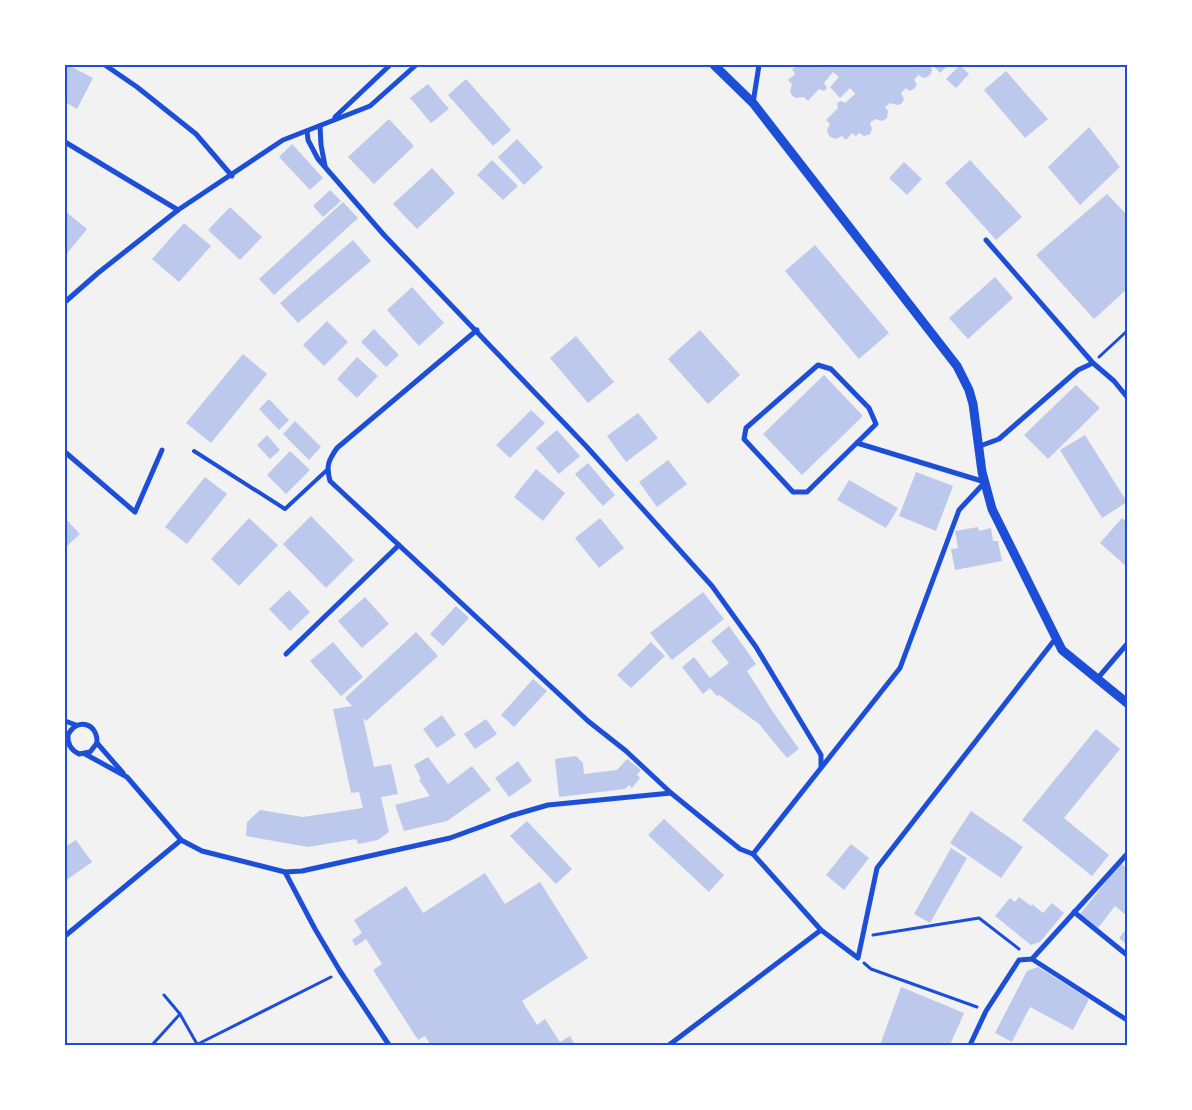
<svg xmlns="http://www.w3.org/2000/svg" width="1192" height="1110" viewBox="0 0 1192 1110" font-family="Helvetica,sans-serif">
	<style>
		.building { fill: #bdc9ec }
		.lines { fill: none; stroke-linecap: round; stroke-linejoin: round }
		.path { stroke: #1d4ed8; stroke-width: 3 }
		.service { stroke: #1d4ed8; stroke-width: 4 }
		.minor { stroke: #1d4ed8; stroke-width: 5 }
		.tertiary { stroke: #1d4ed8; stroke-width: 9 }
		.neatline { fill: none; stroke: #1d4ed8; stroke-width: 2 }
	</style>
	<rect width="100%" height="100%" fill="#f2f2f2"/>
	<g class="building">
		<path d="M65 65H68L93 78 77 109 65 102Z"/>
		<path d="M793 65H929L932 70 931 74 927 77 924 78 918 75 914 80 917 85 914 89 909 91 906 88 901 93 904 99 901 104 897 105 890 103 885 107 888 111 887 118 882 121 875 119 870 123 872 129 870 134 864 136 859 133 856 136 852 133 846 140 842 136 835 139 829 136 827 130 830 124 826 120 838 108 837 103 842 101 845 103 855 94 850 88 840 98 830 87 839 77 833 72 824 83 827 88 824 91 819 89 808 101 804 97 795 98 791 94 790 91 792 84 788 80 795 74 792 69 795 67Z"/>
		<path d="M933 65H948L940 73Z"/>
		<path d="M960 65 969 74 956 88 946 79Z"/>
		<path d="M1006 71 1048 119 1025 138 984 90Z"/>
		<path d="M466 79 511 130 493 146 448 95Z"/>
		<path d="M428 84 449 109 431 123 410 98Z"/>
		<path d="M389 119 414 146 374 184 348 157Z"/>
		<path d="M1089 127 1120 167 1080 205 1048 167Z"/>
		<path d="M517 139 543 167 524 185 498 157Z"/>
		<path d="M292 144 323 178 310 190 279 157Z"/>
		<path d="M492 160 518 186 503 200 477 175Z"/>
		<path d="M970 160 1022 217 996 240 945 183Z"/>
		<path d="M904 162 922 179 907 195 889 178Z"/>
		<path d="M432 168 455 193 417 229 393 204Z"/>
		<path d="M330 190 341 201 323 217 313 206Z"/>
		<path d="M1107 194 1127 215V289L1094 319 1036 255Z"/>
		<path d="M343 202 358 218 274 295 259 279Z"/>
		<path d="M230 207 262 237 240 260 208 230Z"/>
		<path d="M65 211 87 229 65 256Z"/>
		<path d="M184 223 211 246 179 282 152 259Z"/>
		<path d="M353 240 371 261 298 323 280 303Z"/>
		<path d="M815 245 889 333 859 359 785 271Z"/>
		<path d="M995 277 1013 298 968 339 949 318Z"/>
		<path d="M412 287 444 323 419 346 387 310Z"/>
		<path d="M327 321 348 342 324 366 303 345Z"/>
		<path d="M374 329 399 355 386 367 361 342Z"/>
		<path d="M700 330 740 375 708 404 668 359Z"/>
		<path d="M576 336 614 382 588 403 550 358Z"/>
		<path d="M243 354 267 374 211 443 186 423Z"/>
		<path d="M357 357 378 376 357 398 337 379Z"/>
		<path d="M824 375 863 416 802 475 763 434Z"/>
		<path d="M1076 385 1100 408 1048 459 1024 435Z"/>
		<path d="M269 399 289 420 279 430 259 409Z"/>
		<path d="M531 410 545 423 510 458 496 445Z"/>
		<path d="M638 413 658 438 626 462 607 436Z"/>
		<path d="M295 421 321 447 309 460 283 434Z"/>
		<path d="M557 430 580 456 559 474 536 448Z"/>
		<path d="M267 435 280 450 270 459 257 445Z"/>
		<path d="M1085 435 1127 502 1102 518 1060 450Z"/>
		<path d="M290 451 310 470 286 494 267 475Z"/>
		<path d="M668 460 687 484 657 507 639 482Z"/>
		<path d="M588 463 615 495 603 506 575 474Z"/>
		<path d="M536 469 565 493 543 521 514 497Z"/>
		<path d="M916 472 953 486 936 531 899 516Z"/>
		<path d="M205 477 227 494 187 544 165 527Z"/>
		<path d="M849 480 898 508 886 528 837 500Z"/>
		<path d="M311 516 354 560 326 588 283 544Z"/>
		<path d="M65 518 80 534 65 548Z"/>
		<path d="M249 518 278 545 239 586 211 559Z"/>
		<path d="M600 518 624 548 599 568 575 538Z"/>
		<path d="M1122 518 1127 522V567L1100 543Z"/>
		<path d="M978 527 979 531 991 528 993 541H998L1002 561 955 570 951 549 958 548 955 531Z"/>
		<path d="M289 590 310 612 290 631 269 609Z"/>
		<path d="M703 592 724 619 672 660 650 633Z"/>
		<path d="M365 597 389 624 362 648 338 621Z"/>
		<path d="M456 606 469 618 443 646 430 634Z"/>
		<path d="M729 626 756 664 747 671 773 712 799 749 787 758 759 724 719 695 717 696 710 688 703 694 682 667 694 657 710 678 729 663 711 641Z"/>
		<path d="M416 632 438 656 366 721 363 718 374 767 391 764 398 794 381 797 389 832 378 840 358 844 356 839 308 847 246 836 247 822 260 810 303 817 363 808 359 792 351 793 333 709 352 706 345 698Z"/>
		<path d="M333 642 363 677 341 696 310 661Z"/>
		<path d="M651 642 665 656 631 688 617 675Z"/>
		<path d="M533 679 547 691 514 727 501 715Z"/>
		<path d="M442 715 456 735 437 748 423 729Z"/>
		<path d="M486 719 497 734 475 749 464 734Z"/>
		<path d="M1096 729 1120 749 1064 818 1109 855 1092 876 1022 820Z"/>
		<path d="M576 756 583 763 584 774 617 770 627 759 641 770 637 775 640 778 632 788 629 785 625 789 559 797 555 759Z"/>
		<path d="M428 757 448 784 472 766 491 790 447 821 404 831 395 805 430 796 419 780 421 779 414 765Z"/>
		<path d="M518 761 532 781 509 797 495 778Z"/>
		<path d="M971 811 1023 847 1001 878 950 843Z"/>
		<path d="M664 819 724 875 709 892 648 835Z"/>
		<path d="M527 821 572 869 556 884 510 836Z"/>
		<path d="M76 840 92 862 65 881V847Z"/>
		<path d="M851 844 869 858 844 890 826 875Z"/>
		<path d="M951 848 967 858 930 923 914 914Z"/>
		<path d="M1121 863 1127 868V916L1115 906 1098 928 1080 914Z"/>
		<path d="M485 873 505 904 540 882 588 958 522 1001 537 1025 545 1019 560 1042 570 1036 575 1045H431L425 1036 418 1040 373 970 382 964 366 939 356 946 352 940 362 933 354 920 406 886 423 913Z"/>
		<path d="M1019 897 1031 906 1032 904 1043 913 1052 903 1064 913 1040 942 1031 945 995 916 1010 898 1015 902Z"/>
		<path d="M1127 928V945L1119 938Z"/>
		<path d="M1038 967 1089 999 1073 1030 1030 1007 1012 1042 995 1033 1027 971Z"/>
		<path d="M901 987 964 1013 950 1045H880Z"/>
	</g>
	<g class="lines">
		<g class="path">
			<path d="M1099 357 1127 331"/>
			<path d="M873 935 979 918 1019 949"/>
			<path d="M864 963 871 969 977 1007"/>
			<path d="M180 1014 197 1044"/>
			<path d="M152 1045 180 1014 164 995"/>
			<path d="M196 1045 331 977"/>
		</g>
		<path class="service" d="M194 451 285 509 327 470"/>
		<g class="minor">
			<path d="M105 65 137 87 196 134 232 176"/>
			<path d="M753 103 759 65"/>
			<path d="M335 117 390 65"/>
			<path d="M320 126 321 145 325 166"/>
			<path d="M307 131 308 140 318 159 384 235 586 446 712 586 756 647 821 755V766"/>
			<path d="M65 142 178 210"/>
			<path d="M986 240 1093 363 1114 381 1127 397"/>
			<path d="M65 302 98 273 178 210 283 140 370 106 416 65"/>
			<path d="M477 330 337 448C328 461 326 466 330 481L588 721 626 751 671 793 740 849 753 854"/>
			<path d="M818 365 831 369 869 408 876 424 807 492H793L744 439 746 428Z"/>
			<path d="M857 443 985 482 959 510 900 668 753 854 821 930 858 958 877 868 1056 638"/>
			<path d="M980 446 999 439 1078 370 1093 363"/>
			<path d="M65 452 135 512 162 450"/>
			<path d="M286 654 399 545"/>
			<path d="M1097 679 1127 644"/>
			<path d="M65 721 76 725"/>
			<path d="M65 733 68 735C67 744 71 750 79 754L90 752 97 743C98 723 77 717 68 735"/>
			<path d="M97 743 123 773"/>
			<path d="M85 754 127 777 181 840 202 851 285 872 302 871 450 838 510 816 548 805 671 793"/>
			<path d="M285 872 315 929 340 971 389 1045"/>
			<path d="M1074 912 1127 955"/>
			<path d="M65 936 181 840"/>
			<path d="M1032 959 1127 1020"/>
			<path d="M669 1045 821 930"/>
			<path d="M970 1045 986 1011 1019 960 1032 959 1127 854"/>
		</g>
		<path class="tertiary" d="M714 65 753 103 957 366 969 390 973 404 982 472 992 509 1062 650 1127 703"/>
	</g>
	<rect width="1192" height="1110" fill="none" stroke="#ffffff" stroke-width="132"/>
	<rect x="66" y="66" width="1060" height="978" class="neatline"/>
</svg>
